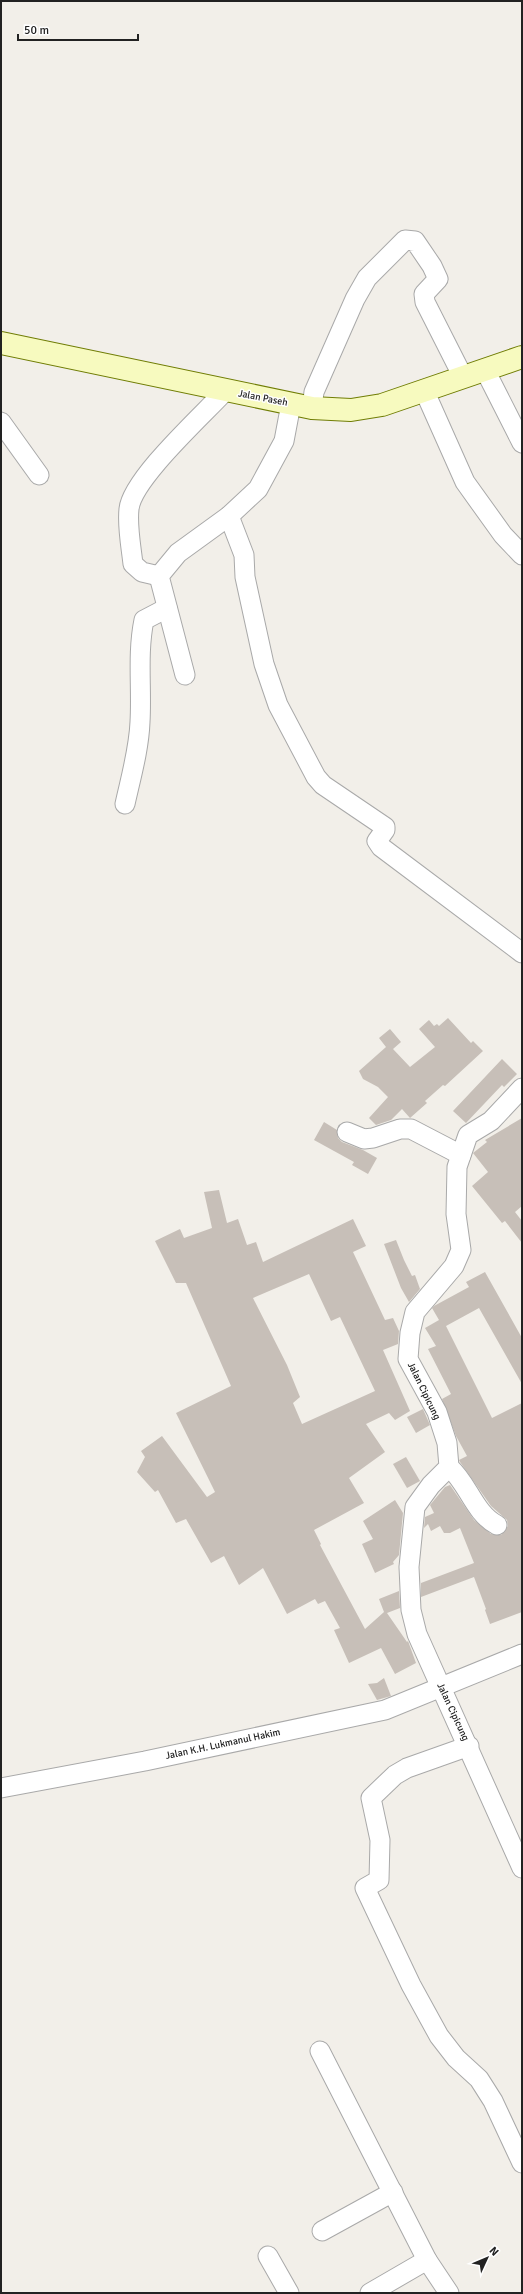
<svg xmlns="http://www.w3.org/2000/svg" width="523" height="2294" viewBox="0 0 523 2294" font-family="Signika,sans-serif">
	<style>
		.building { fill: #c7bfb8; fill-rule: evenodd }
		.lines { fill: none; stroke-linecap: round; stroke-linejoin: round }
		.street-casing { stroke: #a9a9a9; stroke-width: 21 }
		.secondary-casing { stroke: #707d05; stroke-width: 24 }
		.street { stroke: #fff; stroke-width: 19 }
		.secondary { stroke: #f7fabf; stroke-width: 22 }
		.labels { text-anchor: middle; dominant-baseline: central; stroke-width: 3; stroke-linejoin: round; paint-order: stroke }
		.street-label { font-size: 10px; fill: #222; stroke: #fff }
	</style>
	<rect width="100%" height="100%" fill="#f2efe9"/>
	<g class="building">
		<path d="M448 1018 471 1043 473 1041 483 1051 445 1086 443 1085 425 1101 427 1103 410 1118 402 1109 391 1120 376 1125 369 1118 388 1097 378 1087 363 1079 359 1071 386 1047 379 1038 390 1029 401 1042 393 1049 410 1067 435 1047 419 1029 429 1020 434 1026 437 1024 439 1026Z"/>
		<path d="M502 1059 517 1074 504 1087 502 1085 466 1123 453 1111Z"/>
		<path d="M522 1118V1206L515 1212 522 1221V1243L505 1221 502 1223 472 1186 488 1172 473 1153 487 1142 485 1140Z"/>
		<path d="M324 1122 337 1130 338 1138 342 1142 363 1150 377 1158 368 1174 352 1165 354 1162 314 1140Z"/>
		<path d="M219 1190 227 1223 238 1219 247 1245 256 1242 263 1262 353 1219 366 1246 353 1252 385 1320 393 1318 399 1331 398 1344 383 1350 410 1411 395 1420 389 1413 366 1424 385 1452 349 1478 364 1503 314 1530 321 1544 320 1545 365 1629 384 1612 379 1599 399 1591 400 1608 387 1613 407 1642 408 1641 416 1663 395 1674 381 1648 349 1663 334 1630 340 1628 325 1601 318 1604 315 1599 287 1614 263 1568 239 1585 224 1556 211 1563 186 1519 176 1523 158 1490 155 1492 137 1472 145 1457 141 1451 162 1436 207 1497 215 1492 176 1413 231 1386 186 1283H176L155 1241 180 1229 184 1238 212 1228 204 1192ZM309 1274 331 1321 340 1317 375 1391 302 1424 293 1403 300 1397 287 1365 253 1298Z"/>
		<path d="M396 1240 404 1260 412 1276 415 1275 420 1289 409 1302 401 1288 384 1244Z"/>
		<path d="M485 1272 522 1338V1384L479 1308 446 1326 492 1418 522 1403V1612L490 1624 485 1610 486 1609 474 1577 421 1597V1583L474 1563 460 1528 450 1533H444L440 1526 431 1531 428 1524 424 1528 425 1517 434 1513 430 1505 445 1487 450 1485 474 1520 491 1534 501 1535 508 1526 507 1520 491 1506 460 1462 459 1460 467 1456 456 1436 442 1399 451 1394 428 1349 436 1346 425 1328 439 1320 432 1308 434 1306 469 1287 466 1282Z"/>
		<path d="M423 1409 430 1425 416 1433 407 1417Z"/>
		<path d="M406 1457 420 1481 407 1488 393 1464Z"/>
		<path d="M395 1500 403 1513 399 1555 393 1562 394 1564 375 1573 362 1544 373 1539 363 1521Z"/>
		<path d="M384 1678 391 1696 377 1700 368 1684 377 1683Z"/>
	</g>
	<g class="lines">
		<g class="street-casing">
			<g id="street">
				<path d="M485 370 522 443"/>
				<path d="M424 390 465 482 503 535 522 555"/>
				<path d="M312 408 314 392 355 299 367 278 405 240 415 241 432 266 438 279 424 294 425 302 463 377"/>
				<path d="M1 422 39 475"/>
				<path d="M229 516 244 555 245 577 264 664 278 705 316 777 323 785 385 827V830L377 841 381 847 522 953"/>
				<path d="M159 576 142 572 133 564C131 546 127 526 129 509 132 479 203 415 225 391"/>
				<path d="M185 675 159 576 178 553 229 516 258 489 284 441 291 404"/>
				<path d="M125 804C131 777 139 749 140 722 142 688 137 654 144 620L167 608"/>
				<path d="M522 1088 491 1121 468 1135 457 1167 456 1214 461 1250 454 1266 415 1312 410 1333 408 1359 437 1412 447 1443 449 1467 431 1485 415 1507 409 1567 411 1610 417 1634 522 1868"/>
				<path d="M347 1132 364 1139 373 1138 400 1129H411L461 1155"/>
				<path d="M449 1467C468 1483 474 1513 497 1525"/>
				<path d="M469 1746 407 1768 395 1775 371 1798 380 1840 379 1880 365 1888 411 1985 439 2036 456 2058 479 2079 493 2101 522 2163"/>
				<path d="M1 1788 145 1761 385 1710 522 1654"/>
				<path d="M320 2051 427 2260 449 2293"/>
				<path d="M322 2231 393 2192"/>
				<path d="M268 2256 289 2293"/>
				<path d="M370 2293 427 2260"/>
			</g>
		</g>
		<g class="secondary-casing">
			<path id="secondary" d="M1 343 312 408 351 410 382 405 522 357"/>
		</g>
		<use href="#street" class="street"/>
		<use href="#secondary" class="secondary"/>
	</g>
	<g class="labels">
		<g class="street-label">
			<text transform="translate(263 398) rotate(11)">Jalan Paseh</text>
			<text transform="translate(424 1391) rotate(64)">Jalan Cipicung</text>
			<text transform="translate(453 1712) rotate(65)">Jalan Cipicung</text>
			<text transform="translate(223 1744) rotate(-12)">Jalan K.H. Lukmanul Hakim</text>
		</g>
	</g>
	<rect width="523" height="2294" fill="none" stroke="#222222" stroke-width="4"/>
	<g transform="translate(487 2258) rotate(46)" stroke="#ffffff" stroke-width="3" paint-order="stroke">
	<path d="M0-3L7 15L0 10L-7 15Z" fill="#222222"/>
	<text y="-6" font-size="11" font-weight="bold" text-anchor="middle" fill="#222222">N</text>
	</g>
	<path d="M18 34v6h120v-6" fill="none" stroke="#222222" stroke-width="2"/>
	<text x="24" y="34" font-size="12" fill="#222222" stroke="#ffffff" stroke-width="3" paint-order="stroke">50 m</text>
</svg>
